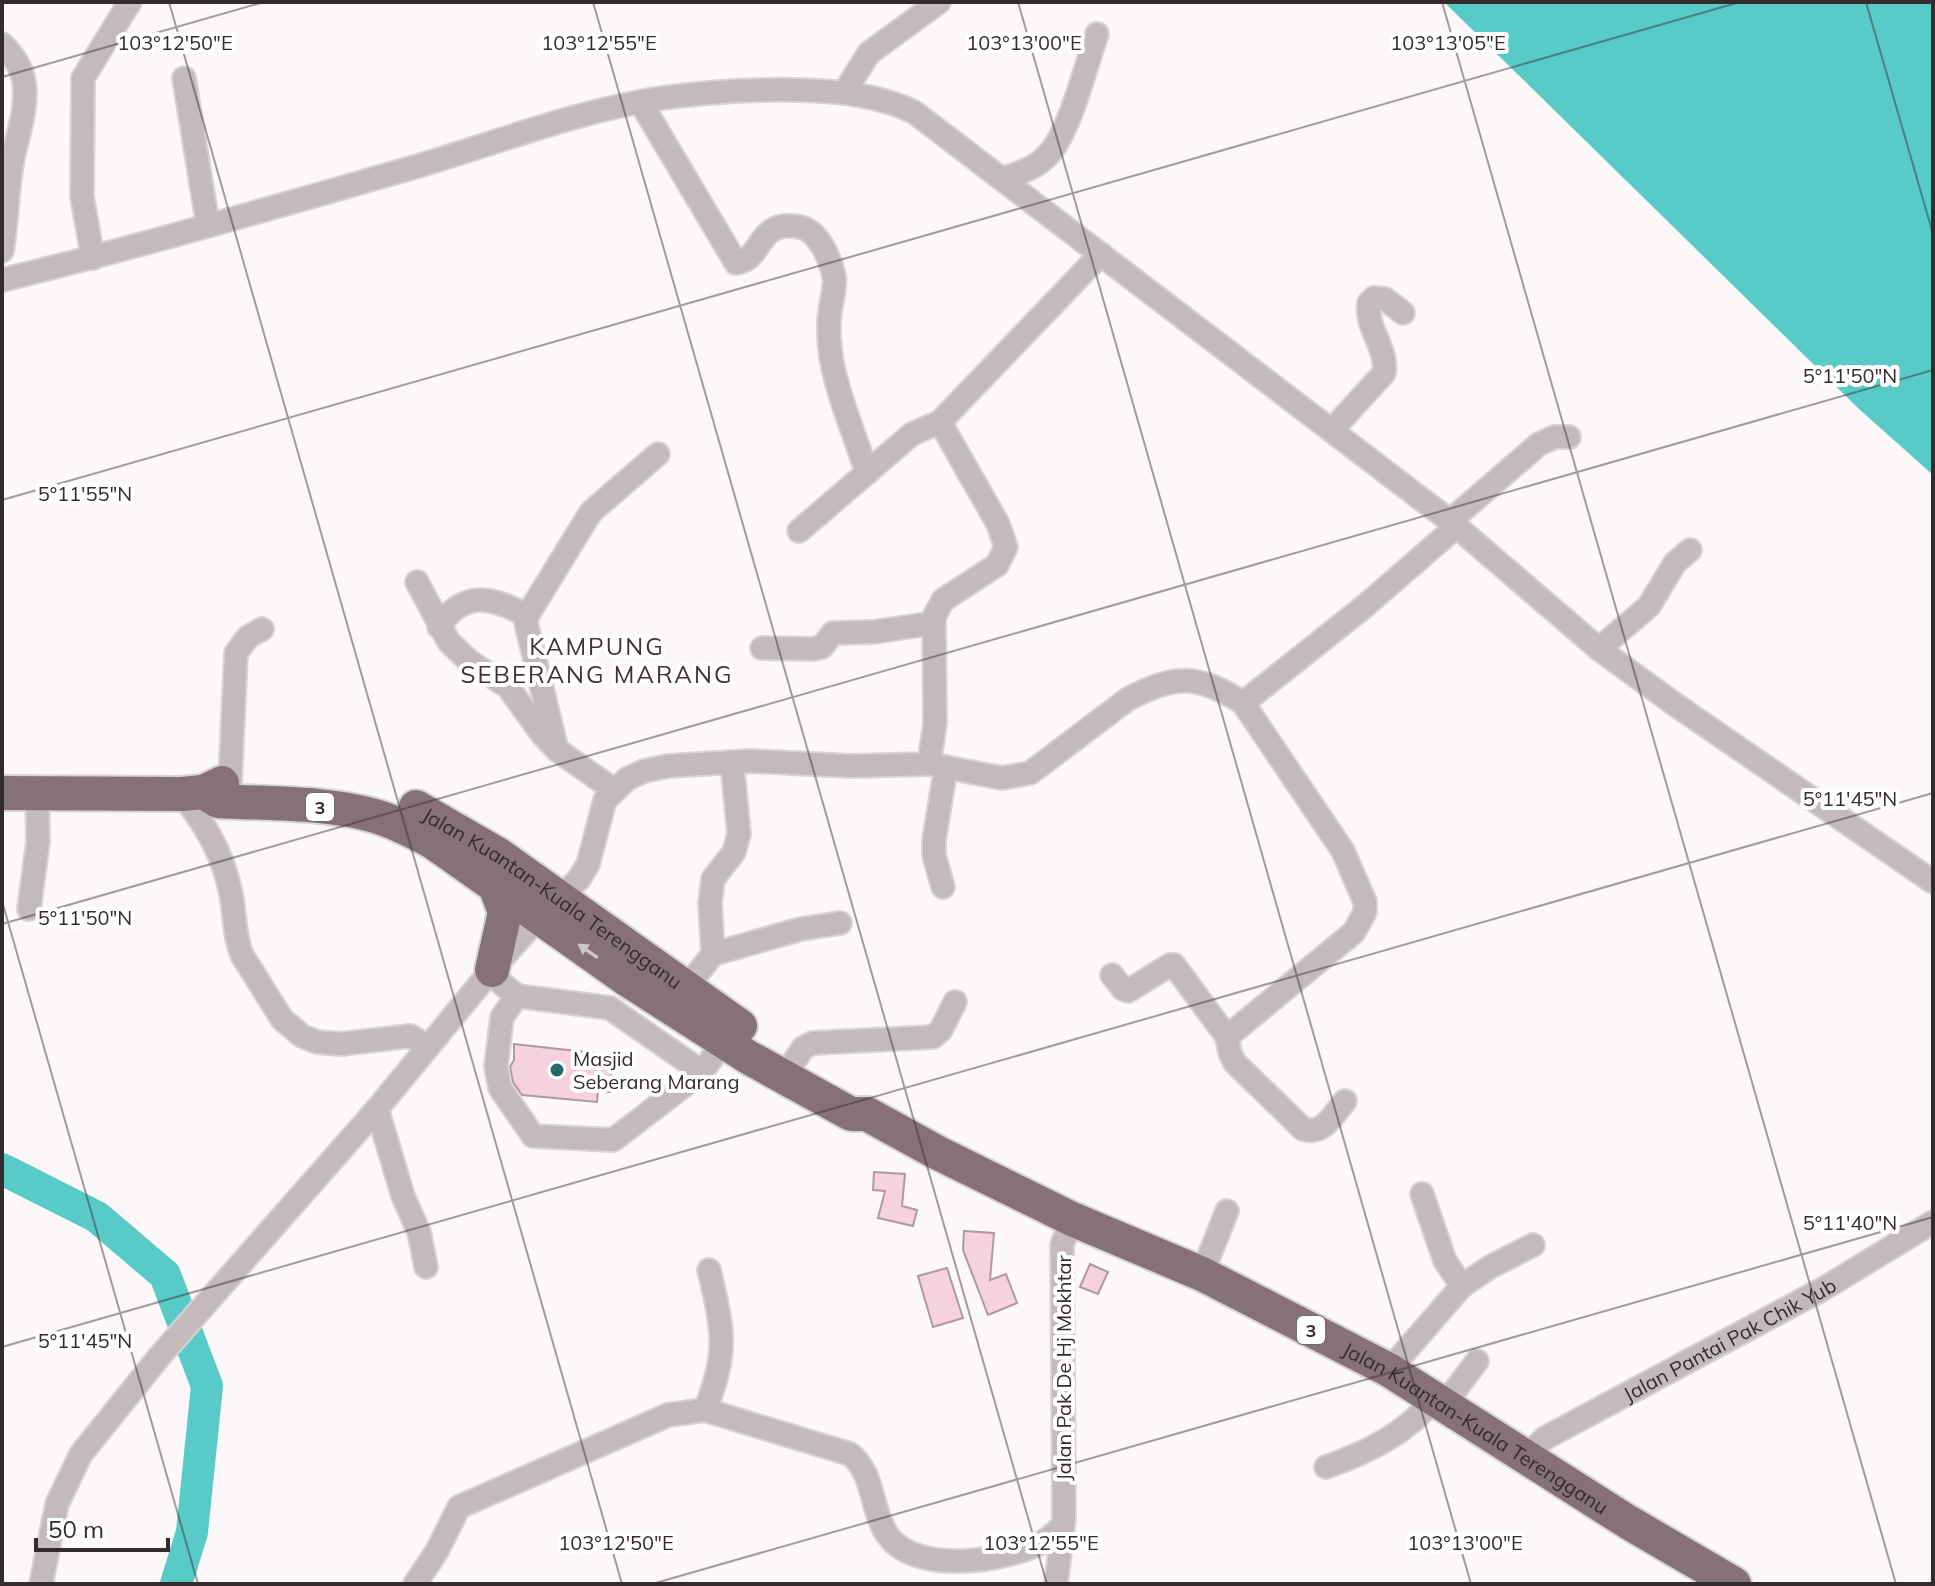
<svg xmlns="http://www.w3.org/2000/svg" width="1935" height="1586" viewBox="0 0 1935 1586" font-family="Mulish,sans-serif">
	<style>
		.water { fill: #58cbc8 }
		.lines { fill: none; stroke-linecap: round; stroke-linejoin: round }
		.river { stroke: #58cbc8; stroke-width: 32 }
		.building { fill: #f5d2dc; stroke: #af999f; stroke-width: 2 }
		.minor-casing { stroke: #d8d3d4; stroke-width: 26 }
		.highway-casing { stroke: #d8d3d4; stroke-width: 38 }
		.minor { stroke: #c4b9bc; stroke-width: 22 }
		.highway { stroke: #857177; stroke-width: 34 }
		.oneway { fill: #cec6c9 }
		.ticks { fill: none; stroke: #342b2d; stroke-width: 2; stroke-opacity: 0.45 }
		.poi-dot { fill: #206c6b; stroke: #fff; stroke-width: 3 }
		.labels { text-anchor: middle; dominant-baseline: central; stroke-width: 8; stroke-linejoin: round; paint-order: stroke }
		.shield { fill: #fff; stroke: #716b6c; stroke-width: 2 }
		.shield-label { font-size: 18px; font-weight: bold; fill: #342b2d }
		.street-label { font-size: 20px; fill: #342b2d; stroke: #fff }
		.poi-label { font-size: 20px; fill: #342b2d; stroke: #fff; text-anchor: start }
		.quarter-label { font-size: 24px; letter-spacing: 2px; fill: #433137; stroke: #fff }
		.ticks-label { font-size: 20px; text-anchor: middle; fill: #342b2d; stroke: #fff; stroke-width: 8; stroke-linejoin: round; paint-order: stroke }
	</style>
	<rect width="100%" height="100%" fill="#fcf8f9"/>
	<path class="water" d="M1444 2H1933V475L1859 409Z"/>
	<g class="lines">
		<path class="river" d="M2 1169 97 1217 165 1275 207 1386 192 1532 176 1584"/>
	</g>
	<g class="building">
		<path d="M514 1044 603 1054V1063L612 1064 610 1092 598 1090 597 1102 522 1095 513 1082 510 1067 514 1060Z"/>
		<path d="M874 1172 905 1174 902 1206 917 1210 913 1226 878 1218 885 1191 873 1190Z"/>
		<path d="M964 1231 994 1233 990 1280 1006 1274 1017 1303 988 1315 963 1250Z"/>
		<path d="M1090 1264 1108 1272 1098 1294 1080 1287Z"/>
		<path d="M947 1268 963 1318 933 1327 918 1276Z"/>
	</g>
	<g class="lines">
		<g class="minor-casing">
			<g id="minor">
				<path d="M2 44C13 55 22 67 24 82 28 109 17 136 12 163 7 192 7 222 2 251"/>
				<path d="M184 78 208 226"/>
				<path d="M844 93 869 53 939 2"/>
				<path d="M641 103 736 263C763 261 756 218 800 227 819 231 830 259 834 276 836 287 831 301 830 312 828 324 829 337 830 349 834 387 855 435 867 473"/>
				<path d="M1003 179C1018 173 1036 168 1047 156 1070 133 1085 67 1097 34"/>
				<path d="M93 258 82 197 83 78 130 2"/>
				<path d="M2 280C134 248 264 210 394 173 481 149 573 111 662 98 706 92 752 89 796 90 837 91 876 94 914 112L1450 521 1599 649 1673 703 1933 882"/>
				<path d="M1332 430 1384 373C1388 348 1365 328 1369 303L1374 298 1385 299 1403 313"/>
				<path d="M1450 521 1539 444 1555 437H1569"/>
				<path d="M799 531 912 434 940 422"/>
				<path d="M417 582 449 642 469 661 508 687 542 734 557 750 614 790"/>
				<path d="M439 627C463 590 492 596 527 616"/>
				<path d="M762 648 813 649 822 647 833 633 873 632 934 623"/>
				<path d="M1599 649 1649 606 1675 563 1690 550"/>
				<path d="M1243 703 1365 606 1457 526"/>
				<path d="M557 750 526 623 527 616 591 512 658 454"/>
				<path d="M929 764 935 723 934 617 943 600 997 565 1006 547 998 524 940 422 1101 254"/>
				<path d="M230 783 236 653 248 637 262 629"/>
				<path d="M182 794C206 827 223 853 231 894 235 914 234 936 242 955L282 1019 302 1036 317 1042 341 1044 410 1036 427 1046"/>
				<path d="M943 887 934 855V840L946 767"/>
				<path d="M29 909 38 842 37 791"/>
				<path d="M713 954 801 929 840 923"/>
				<path d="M489 973 517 996 502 1017 496 1067 500 1088 533 1136 613 1140 702 1072 724 1041"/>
				<path d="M1112 975 1123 989 1128 991 1170 965H1174L1227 1037 1230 1053 1235 1063 1303 1129C1323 1136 1334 1114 1345 1101"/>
				<path d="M686 988 713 954 710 903 713 879 734 852 739 834 732 762"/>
				<path d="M517 996 610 1008 702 1072"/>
				<path d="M795 1060 803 1048 813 1043 933 1037 941 1030 955 1002"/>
				<path d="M377 1109 403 1196 419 1232 426 1267"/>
				<path d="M1422 1194 1445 1261 1462 1286"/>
				<path d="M1202 1274 1227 1211"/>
				<path d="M1389 1370 1462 1286 1490 1267 1533 1245"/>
				<path d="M1444 1405 1477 1361"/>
				<path d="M705 1410C729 1352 723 1329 709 1270"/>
				<path id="s1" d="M1526 1457 1545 1438 1823 1289 1933 1222"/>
				<path d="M1326 1467C1368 1452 1406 1434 1435 1398"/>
				<path d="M41 1584 57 1504 81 1454 159 1357 377 1109 489 973 539 917 579 879 588 864 605 800 627 779 644 771 668 766 750 761 851 766 929 764 1002 778 1030 773 1128 699C1175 674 1198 674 1243 703L1343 851 1365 902V912L1354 932 1227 1037"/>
				<path d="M415 1584 437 1551 459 1507 668 1415 705 1410 850 1454C876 1475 870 1512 889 1537 918 1575 1007 1561 1043 1542 1050 1538 1056 1531 1063 1526L1064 1518 1062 1245 1072 1219"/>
				<path d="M1056 1584 1063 1526"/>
			</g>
		</g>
		<g class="highway-casing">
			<g id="highway">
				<path id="s2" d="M203 792 218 801C268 804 328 802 375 816 396 822 414 832 433 842L628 980 748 1057 851 1114H867L938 1153 1072 1219 1202 1274 1389 1370 1628 1522 1734 1584"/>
				<path d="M2 793 182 794 203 792 222 783"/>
				<path id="s3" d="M416 807 499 855 740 1026"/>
				<path d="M492 970 505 912 494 883"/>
			</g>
		</g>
		<use href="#minor" class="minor"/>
		<use href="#highway" class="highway"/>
	</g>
	<defs><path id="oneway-solid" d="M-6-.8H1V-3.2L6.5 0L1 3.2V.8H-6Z" transform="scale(2)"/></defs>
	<use class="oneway" href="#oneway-solid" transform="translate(588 951) rotate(-145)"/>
	<path class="ticks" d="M169 2 622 1584M593 2 1047 1584M1018 2 1471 1584M1442 2 1896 1584M1866 2 1933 234M2 77 264 2M2 500 1740 2M2 901 198 1584M2 924 1933 370M2 1347 1933 793M652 1584 1933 1217"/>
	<circle class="poi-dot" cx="557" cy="1070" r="8"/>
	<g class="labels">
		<g class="shield">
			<rect x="306" y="793" width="28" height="28" rx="6"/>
			<rect x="1297" y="1316" width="28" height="28" rx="6"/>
		</g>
		<g class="shield-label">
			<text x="320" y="807">3</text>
			<text x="1311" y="1330">3</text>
		</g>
		<g class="street-label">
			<text stroke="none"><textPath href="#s3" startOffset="164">Jalan Kuantan-Kuala Terengganu</textPath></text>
			<text stroke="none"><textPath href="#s1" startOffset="236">Jalan Pantai Pak Chik Yub</textPath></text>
			<text transform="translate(1063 1368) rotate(-90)">Jalan Pak De Hj Mokhtar</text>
			<text stroke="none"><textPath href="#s2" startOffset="1440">Jalan Kuantan-Kuala Terengganu</textPath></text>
		</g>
		<g class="poi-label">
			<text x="573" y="1058">Masjid<tspan x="573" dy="23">Seberang Marang</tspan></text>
		</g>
		<g class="quarter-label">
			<text x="597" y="646">KAMPUNG<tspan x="597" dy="28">SEBERANG MARANG</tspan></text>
		</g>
	</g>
	<g class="ticks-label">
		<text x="175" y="50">103°12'50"E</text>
		<text x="599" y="50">103°12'55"E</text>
		<text x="1024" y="50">103°13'00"E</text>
		<text x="1448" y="50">103°13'05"E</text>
		<text x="1850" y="383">5°11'50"N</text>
		<text x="85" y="501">5°11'55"N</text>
		<text x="1850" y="806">5°11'45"N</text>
		<text x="85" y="925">5°11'50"N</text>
		<text x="1850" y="1230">5°11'40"N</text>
		<text x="85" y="1348">5°11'45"N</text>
		<text x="616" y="1550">103°12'50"E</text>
		<text x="1041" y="1550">103°12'55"E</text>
		<text x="1465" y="1550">103°13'00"E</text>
	</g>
	<rect width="1935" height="1586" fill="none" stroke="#342b2d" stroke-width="8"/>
	<path d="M36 1538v12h132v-12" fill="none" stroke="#342b2d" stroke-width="4"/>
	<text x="48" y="1538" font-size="24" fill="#342b2d" stroke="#ffffff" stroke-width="6" paint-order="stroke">50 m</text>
</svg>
